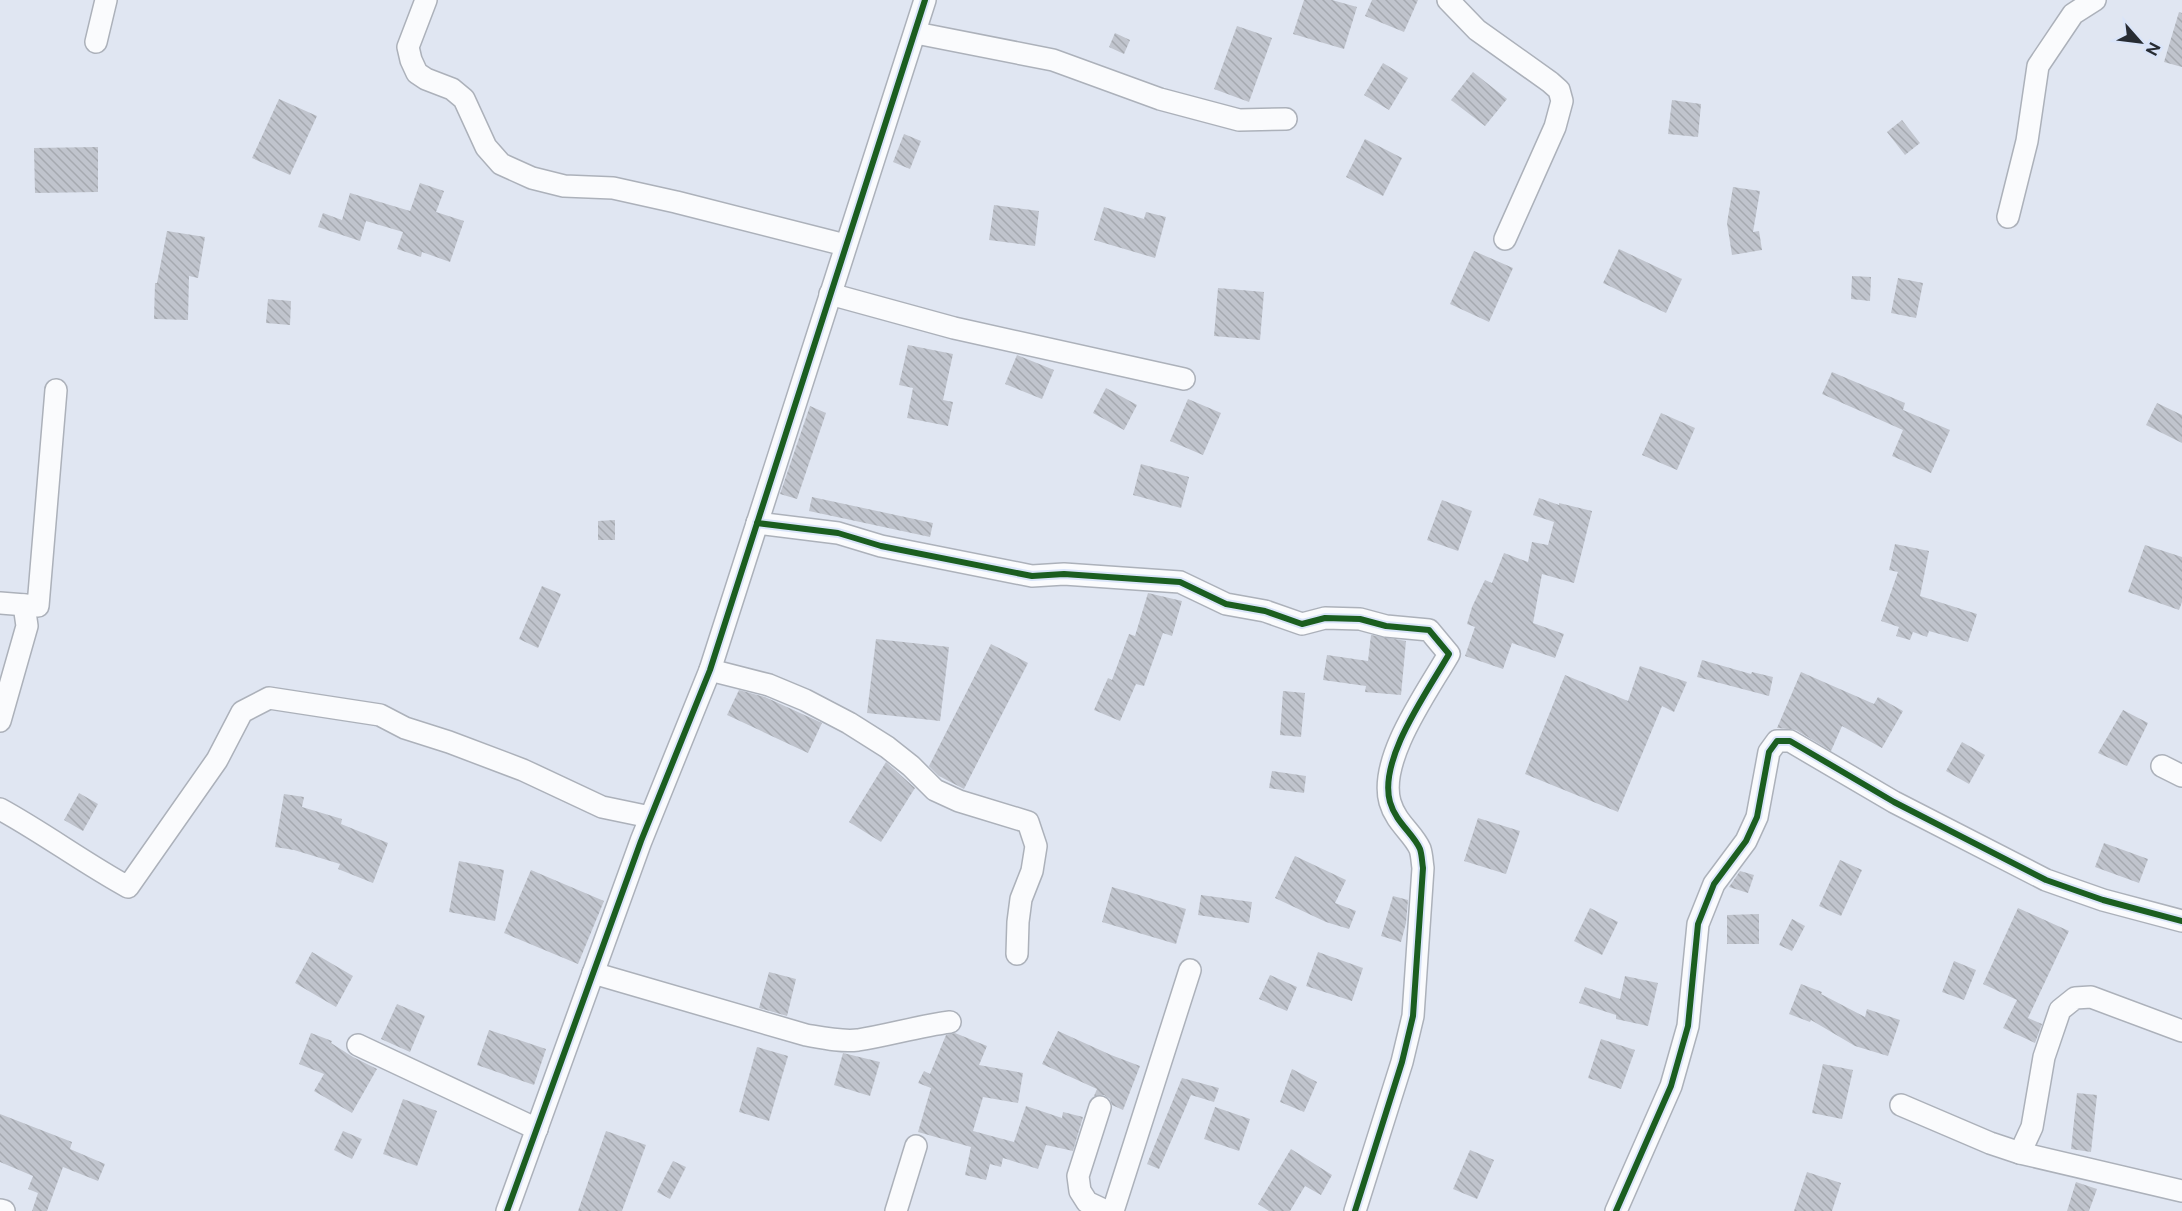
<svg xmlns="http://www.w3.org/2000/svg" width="2182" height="1211" viewBox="0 0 2182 1211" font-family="'Public Sans',sans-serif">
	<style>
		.building { fill: url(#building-back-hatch) }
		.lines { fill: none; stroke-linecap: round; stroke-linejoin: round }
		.minor-casing { stroke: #acb1ba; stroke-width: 24 }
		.minor { stroke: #fafbfd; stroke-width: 21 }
		.cycleway-casing { stroke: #d9e4f9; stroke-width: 10 }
		.cycleway { stroke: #1b5e20; stroke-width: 6 }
	</style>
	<defs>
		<pattern id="building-back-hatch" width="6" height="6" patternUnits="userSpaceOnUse" patternTransform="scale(1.5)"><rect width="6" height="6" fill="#c0c4cd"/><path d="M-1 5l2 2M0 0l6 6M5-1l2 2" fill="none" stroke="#a5a9b0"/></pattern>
	</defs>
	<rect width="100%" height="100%" fill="#e0e6f2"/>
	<g class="building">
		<path d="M1304 0H1332L1357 7 1344 49 1293 34Z"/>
		<path d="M1372 0H1418L1404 32 1365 16Z"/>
		<path d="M2179 12 2182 13V67L2164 62Z"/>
		<path d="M1237 26 1272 38 1249 102 1214 89Z"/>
		<path d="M1115 33 1130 40 1124 54 1109 47Z"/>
		<path d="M1383 63 1408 78 1389 110 1364 95Z"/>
		<path d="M1473 72 1507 99 1485 126 1451 100Z"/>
		<path d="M279 99 317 116 290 175 252 158Z"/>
		<path d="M1672 100 1701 104 1698 137 1668 134Z"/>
		<path d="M1902 120 1920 143 1905 155 1887 132Z"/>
		<path d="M904 134 921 141 910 169 893 162Z"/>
		<path d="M1365 139 1402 158 1383 196 1346 177Z"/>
		<path d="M98 147V192L35 193 34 148Z"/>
		<path d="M420 183 444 191 436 212 464 221 450 262 422 252 421 257 397 249 403 232 366 221 360 241 318 227 323 213 342 220 350 193 410 211Z"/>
		<path d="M1733 187 1760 191 1753 232 1759 231 1762 250 1732 255 1727 223Z"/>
		<path d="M994 205 1039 211 1035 246 989 240Z"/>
		<path d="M1104 207 1144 219 1146 212 1166 217 1155 258 1094 240Z"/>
		<path d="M167 231 205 237 198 278 189 276 188 320 154 319 155 283H157Z"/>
		<path d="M1619 249 1682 279 1666 313 1603 283Z"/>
		<path d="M1474 251 1513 268 1489 322 1450 304Z"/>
		<path d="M1852 276 1871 277 1870 301 1851 299Z"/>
		<path d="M1898 278 1923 283 1916 318 1891 313Z"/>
		<path d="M1218 288 1264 292 1260 340 1214 336Z"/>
		<path d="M268 299 291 301 290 325 266 323Z"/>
		<path d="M908 345 953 354 943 400 953 402 948 426 907 418 913 388 899 385Z"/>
		<path d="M1017 355 1054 370 1042 399 1005 384Z"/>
		<path d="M1832 372 1905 403 1903 410 1950 430 1931 473 1892 456 1903 430 1822 394Z"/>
		<path d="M1106 388 1137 405 1124 430 1093 413Z"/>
		<path d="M1188 399 1221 413 1203 455 1170 441Z"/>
		<path d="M2157 403 2182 415V443L2146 425Z"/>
		<path d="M810 406 826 413 797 499 780 494Z"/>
		<path d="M1661 413 1695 428 1677 470 1642 455Z"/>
		<path d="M1141 464 1189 477 1181 508 1133 495Z"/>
		<path d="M812 497 933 523 930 537 809 511Z"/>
		<path d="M1539 498 1559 505V503L1592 511 1574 583 1542 574 1533 623 1564 634 1555 658 1512 643 1503 669 1465 656 1475 627 1467 624 1472 607 1485 580 1492 583 1504 553 1528 562 1532 542 1548 545 1554 522 1533 515Z"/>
		<path d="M1442 500 1472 511 1458 551 1427 540Z"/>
		<path d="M615 520V540H598V521Z"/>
		<path d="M1895 544 1929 551 1920 596 1977 614 1968 642 1929 631 1927 637 1913 632 1910 640 1896 636 1899 627 1881 621 1898 572 1889 570Z"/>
		<path d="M2145 545 2182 557V602L2179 610 2128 592Z"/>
		<path d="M542 586 561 594 538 648 519 639Z"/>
		<path d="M1148 593 1182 601 1172 636 1163 633 1144 686 1136 684 1120 721 1094 710 1108 678 1112 680 1129 634 1135 636Z"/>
		<path d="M1371 635 1406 641 1401 695 1365 692 1366 686 1323 680 1327 655 1368 661Z"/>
		<path d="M876 639 949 647 940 721 867 713Z"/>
		<path d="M991 644 1028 663 964 789 939 776 929 766Z"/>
		<path d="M1702 660 1751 674 1752 672 1773 677 1769 696 1697 677Z"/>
		<path d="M1640 666 1687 682 1674 712 1662 706 1618 812 1525 774 1565 675 1628 701Z"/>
		<path d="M1801 672 1874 704 1878 697 1903 711 1882 748 1842 726 1831 751 1796 730 1777 728Z"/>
		<path d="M739 690 765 697 822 723 808 753 727 715Z"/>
		<path d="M1283 691 1305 693 1301 737 1280 735Z"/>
		<path d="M2123 710 2148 723 2127 766 2098 753Z"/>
		<path d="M1962 742 1985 755 1969 784 1946 771Z"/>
		<path d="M886 762 915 788 881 842 849 822Z"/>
		<path d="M1272 771 1306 776 1304 793 1269 788Z"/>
		<path d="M79 793 98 804 83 831 64 820Z"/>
		<path d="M284 794 304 797 302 807 342 819 341 824 388 843 373 883 338 869 340 864 294 850 275 847Z"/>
		<path d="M1478 818 1520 831 1506 874 1464 861Z"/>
		<path d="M2104 843 2148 859 2139 883 2095 867Z"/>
		<path d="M1295 856 1346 880 1335 903 1356 911 1349 929 1326 922 1275 898Z"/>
		<path d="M1840 860 1862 870 1841 916 1819 906Z"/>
		<path d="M459 861 504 870 495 921 449 912Z"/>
		<path d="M531 870 604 901 578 964 504 933Z"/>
		<path d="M1740 871 1754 875 1748 893 1729 887Z"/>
		<path d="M1112 887 1186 909 1176 944 1102 922Z"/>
		<path d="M1201 895 1252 902 1249 923 1198 915Z"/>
		<path d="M1393 896 1408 900 1406 923 1401 942 1381 936Z"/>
		<path d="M1590 908 1618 922 1602 955 1574 941Z"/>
		<path d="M2018 908 2069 931 2028 1018 2042 1024 2035 1043 2003 1028 2017 1000 1983 984Z"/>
		<path d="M1759 914V944H1727V915Z"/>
		<path d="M1792 919 1805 926 1792 951 1779 945Z"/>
		<path d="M312 952 353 976 336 1007 295 983Z"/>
		<path d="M1318 952 1363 968 1352 1001 1306 986Z"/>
		<path d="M1954 961 1976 970 1964 1000 1942 992Z"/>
		<path d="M769 972 796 979 787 1016 759 1008Z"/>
		<path d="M1270 975 1297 987 1287 1011 1259 999Z"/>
		<path d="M1625 976 1658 983 1648 1026 1616 1019V1015L1579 1003 1585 987 1620 999Z"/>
		<path d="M1801 984 1822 992 1821 994 1865 1017 1867 1009 1900 1020 1888 1056 1855 1046 1811 1020 1810 1022 1789 1014Z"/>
		<path d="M397 1004 425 1016 410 1052 381 1039Z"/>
		<path d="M489 1030 546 1049 534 1085 477 1065Z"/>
		<path d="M1058 1031 1111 1055 1140 1066 1123 1110 1112 1105 1110 1099 1104 1095 1094 1096 1097 1089 1042 1064Z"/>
		<path d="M311 1033 332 1041 331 1043 353 1057 377 1069 352 1113 314 1091 324 1074 299 1064Z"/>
		<path d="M955 1033 987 1046 979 1065 1023 1073 1018 1103 983 1097 973 1131 1014 1142 1026 1106 1062 1118 1063 1112 1083 1117 1073 1151 1046 1145 1038 1169 1003 1158 1001 1167 990 1164 986 1180 965 1175 971 1147 918 1132 931 1088 918 1083 924 1071 930 1074 946 1035Z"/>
		<path d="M1601 1039 1635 1050 1621 1089 1588 1078Z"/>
		<path d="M757 1047 788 1056 769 1121 739 1112Z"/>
		<path d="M843 1053 880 1062 870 1096 834 1085Z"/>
		<path d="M1823 1064 1853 1070 1842 1119 1812 1113Z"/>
		<path d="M1292 1069 1317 1082 1304 1112 1280 1102Z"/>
		<path d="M1182 1078 1219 1088 1214 1102 1191 1095 1159 1169 1147 1164Z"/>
		<path d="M2077 1093 2097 1095 2091 1152 2071 1149Z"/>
		<path d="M403 1099 437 1111 417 1166 383 1154Z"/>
		<path d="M1215 1107 1250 1119 1239 1151 1204 1139Z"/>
		<path d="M0 1114 72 1142 70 1149 105 1164 98 1181 63 1167 47 1211H32L38 1193 28 1189 33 1176 0 1162Z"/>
		<path d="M343 1131 362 1139 352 1159 334 1150Z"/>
		<path d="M606 1131 646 1145 622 1211H578Z"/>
		<path d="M1291 1149 1332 1175 1321 1195 1305 1186 1290 1211H1269L1258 1204Z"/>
		<path d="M1470 1150 1494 1160 1477 1199 1453 1189Z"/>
		<path d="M673 1161 686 1167 670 1199 657 1192Z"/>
		<path d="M1807 1172 1841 1183 1832 1211H1794Z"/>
		<path d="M2076 1182 2097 1189 2089 1211H2067Z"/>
	</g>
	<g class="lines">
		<g class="minor-casing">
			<g id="minor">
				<path d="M426 0 408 47 411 60 417 73 426 79 452 89 464 99 486 147 501 164 532 178 564 186 613 188 676 202 845 245"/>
				<path d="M1448 0 1477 30 1550 82 1559 90 1562 101 1555 127 1505 239"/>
				<path d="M916 33 1053 60 1160 99 1239 120 1286 119"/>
				<path d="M96 42 106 0"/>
				<path d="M2008 217 2027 141 2038 66 2073 14 2095 0"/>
				<path d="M830 294 954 328 1184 379"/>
				<path d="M757 523 838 533 881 546 1032 576 1064 574 1180 582 1226 604 1265 611 1302 624 1325 618 1360 619 1386 626 1429 630 1449 654C1428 691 1378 759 1390 802 1396 823 1413 833 1420 849 1422 855 1422 862 1423 868L1413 1016 1402 1062 1355 1211"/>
				<path d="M0 603 38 606 56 390"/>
				<path d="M710 670 769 685 805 700 849 723 887 747 911 766 935 790 959 801 1028 822 1036 846 1032 871 1021 899 1018 922 1017 954"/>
				<path d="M0 721 27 626 24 605"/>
				<path d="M2162 766 2182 776"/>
				<path d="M0 809C44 833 84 863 128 887L217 760 242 712 269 698 380 715 405 728 449 742 523 770 602 807 650 817"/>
				<path d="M593 973 806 1035C823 1038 841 1042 858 1040 889 1035 919 1026 950 1022"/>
				<path d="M358 1045 537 1129"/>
				<path d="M1901 1105 1990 1143 2020 1153 2182 1191"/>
				<path d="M1100 1107 1078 1176 1080 1191 1087 1202 1106 1211"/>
				<path d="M2020 1153 2032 1127 2044 1057 2060 1010 2075 998 2091 997 2182 1031"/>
				<path d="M0 1210 4 1211"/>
				<path d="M507 1211 641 841 710 670 925 0"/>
				<path d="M896 1211 916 1146"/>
				<path d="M1113 1211 1190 970"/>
				<path d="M1616 1211 1671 1086 1688 1026 1698 924 1714 884 1746 841 1757 817 1769 752 1777 741H1790L1894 802 2046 880 2103 900 2182 921"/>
			</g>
		</g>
		<use href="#minor" class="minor"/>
		<g class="cycleway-casing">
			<g id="cycleway">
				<path d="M757 523 838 533 881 546 1032 576 1064 574 1180 582 1226 604 1265 611 1302 624 1325 618 1360 619 1386 626 1429 630 1449 654C1428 691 1378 759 1390 802 1396 823 1413 833 1420 849 1422 855 1422 862 1423 868L1413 1016 1402 1062 1355 1211"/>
				<path d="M507 1211 641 841 710 670 925 0"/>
				<path d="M1616 1211 1671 1086 1688 1026 1698 924 1714 884 1746 841 1757 817 1769 752 1777 741H1790L1894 802 2046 880 2103 900 2182 921"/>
			</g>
		</g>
		<use href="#cycleway" class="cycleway"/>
	</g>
	<g transform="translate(2140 42) rotate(118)" stroke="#d9e4f9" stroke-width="4.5" paint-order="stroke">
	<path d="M0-4.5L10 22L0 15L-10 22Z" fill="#272c33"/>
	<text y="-9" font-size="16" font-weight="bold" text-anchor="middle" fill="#272c33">N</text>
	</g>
</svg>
